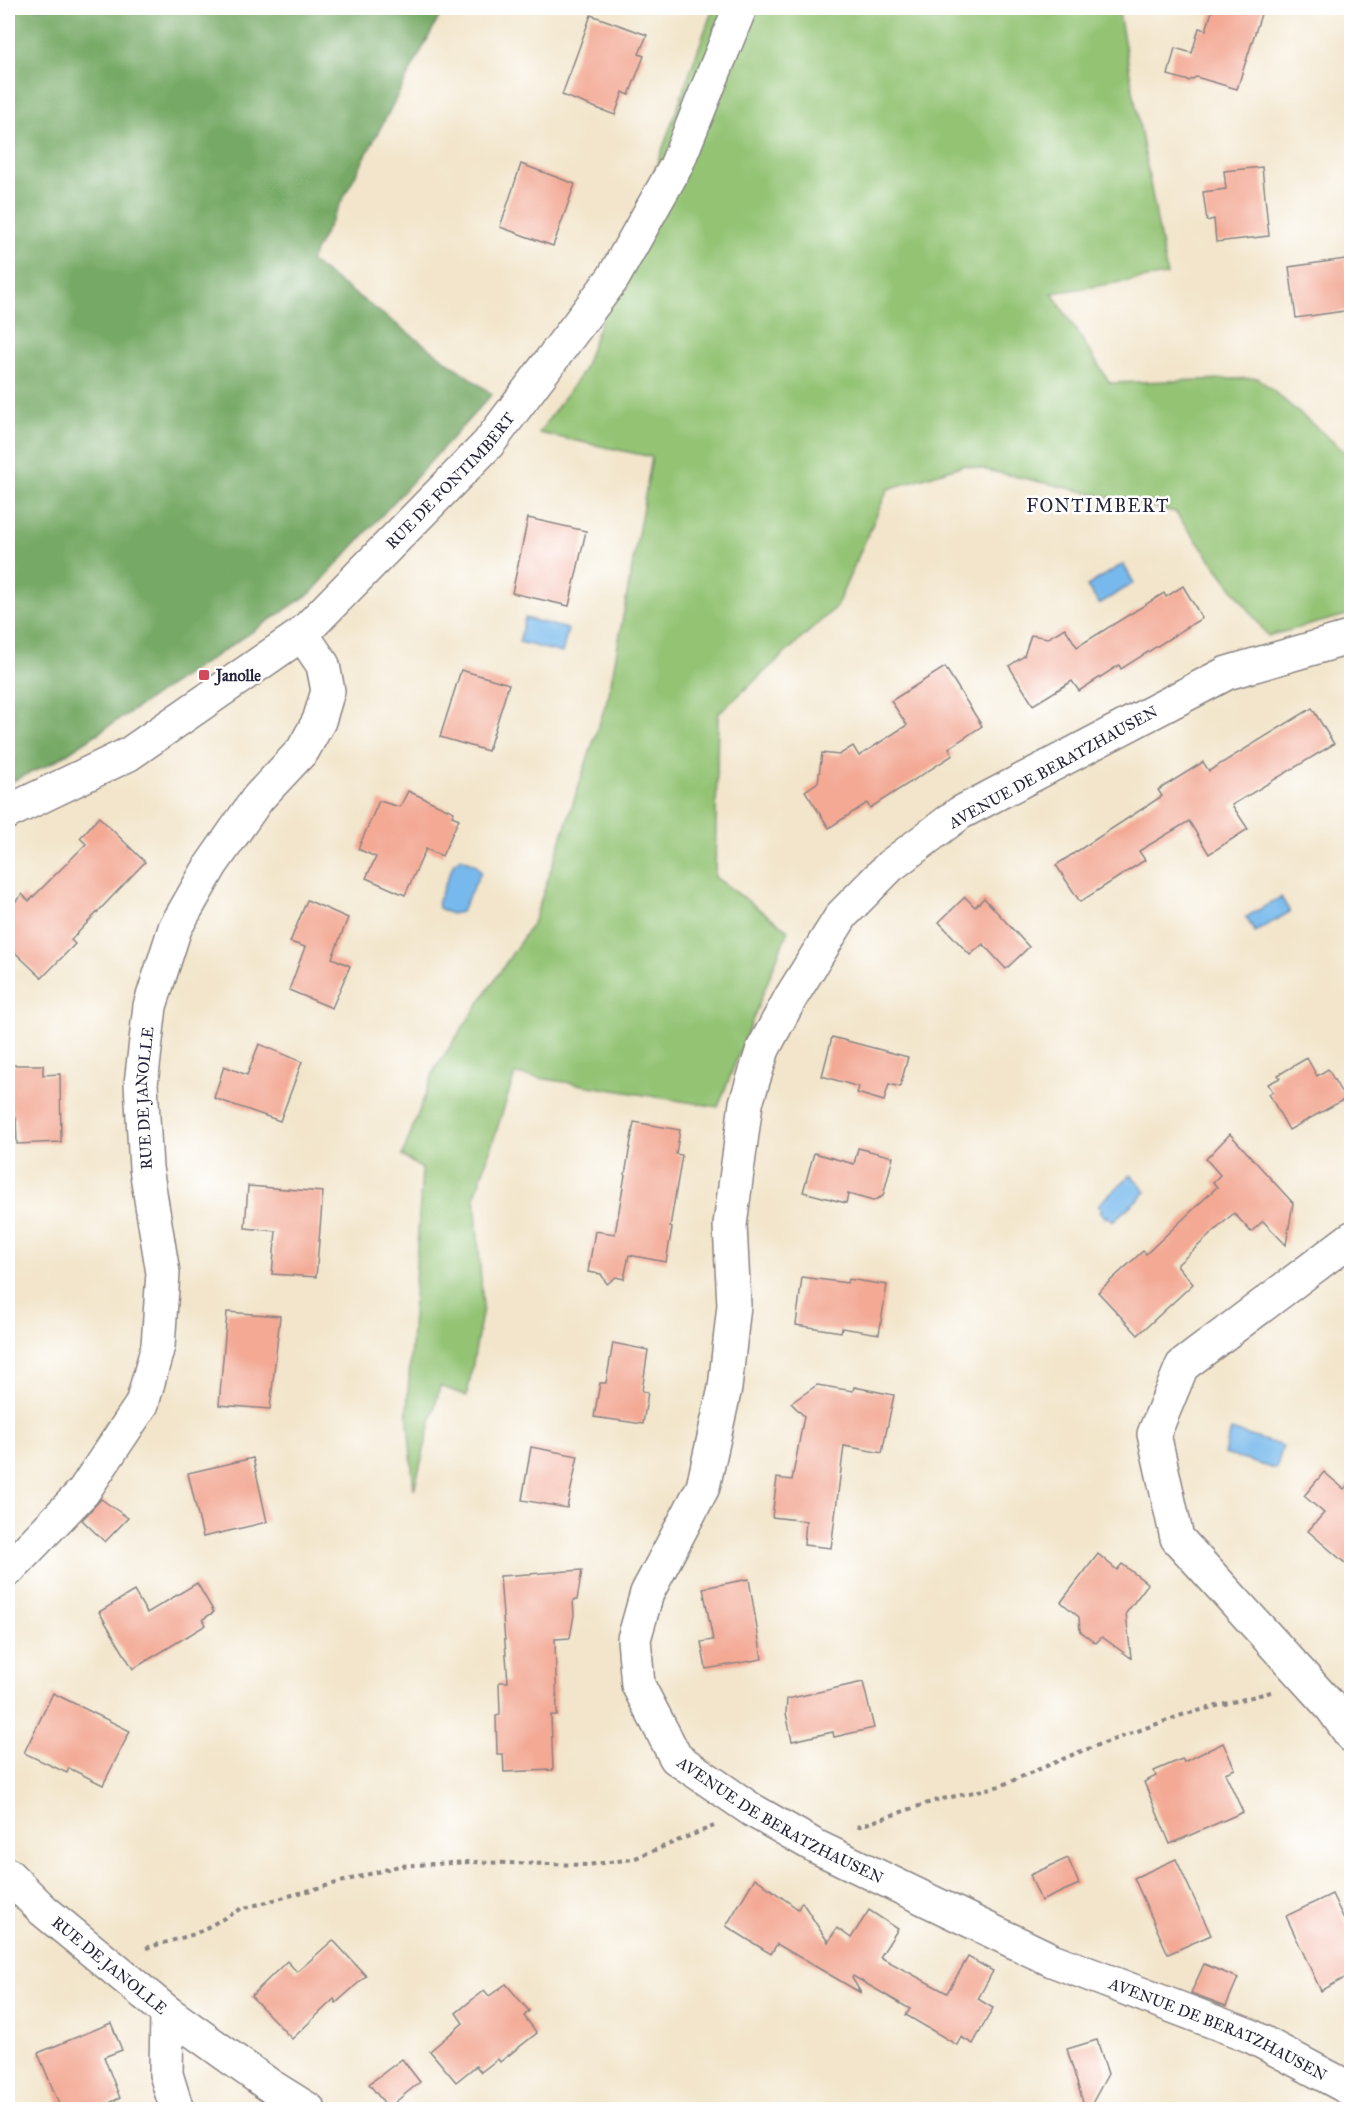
<svg xmlns="http://www.w3.org/2000/svg" width="1359" height="2117" viewBox="0 0 1359 2117" font-family="'IM FELL Great Primer',serif">
	<style>
		.green { fill: #93c373; stroke: #5a7257; stroke-width: 1.5 }
		.forest { fill: #76a965; stroke: #4c6650; stroke-width: 1.5 }
		.water { fill: #77b9ec; stroke: #4c6e94; stroke-width: 1.5 }
		.building { fill: #f3a994 }
		.lines { fill: none; stroke-linecap: round; stroke-linejoin: round }
		.street-casing { stroke: #8a8483; stroke-width: 36 }
		.path { stroke: #8a8483; stroke-width: 4; stroke-dasharray: 4.5 4.5; stroke-linecap: butt }
		.street { stroke: #fff; stroke-width: 33 }
		.poi-dot { fill: #d1495b; stroke: #fff; stroke-width: 2 }
		.labels { text-anchor: middle; dominant-baseline: central; stroke-width: 5; stroke-linejoin: round; paint-order: stroke }
		.street-label { font-size: 16px; fill: #22223b; stroke: #fff }
		.poi-label { font-size: 16px; font-weight: bold; fill: #22223b; stroke: #fff; text-anchor: start }
		.neighbourhood-label { font-size: 18px; letter-spacing: 1.5px; fill: #22223b; stroke: #fff }
	</style>
	<rect width="100%" height="100%" fill="#fff"/>
	<filter id="ink" filterUnits="userSpaceOnUse"><feTurbulence type="fractalNoise" baseFrequency=".0167" numOctaves="2"/><feDisplacementMap in="SourceGraphic" scale="12" xChannelSelector="R" yChannelSelector="G"/><feConvolveMatrix kernelMatrix="1 2 1 2 8 2 1 2 1" color-interpolation-filters="sRGB"/></filter>
	<filter id="wash" filterUnits="userSpaceOnUse"><feTurbulence type="fractalNoise" baseFrequency=".008" numOctaves="4" result="noise"/><feDisplacementMap in="SourceGraphic" scale="24" xChannelSelector="R" yChannelSelector="G"/><feGaussianBlur stdDeviation="1.35" result="paint"/><feColorMatrix in="noise" values="0 0 0 0 0 0 0 0 0 0 0 0 0 0 0 0 0 1.4 0 .05"/><feComposite in="paint" operator="in"/></filter>
	<g filter="url(#wash)">
		<rect width="100%" height="100%" fill="#f2e5cb"/>
		<path class="green" d="M713 8H1118L1167 275 1052 293 1110 383 1258 378 1351 457V614L1268 636 1175 512 964 465 888 489 836 607 718 714 715 877 788 930 718 1107 515 1074 475 1196 483 1308 467 1396 440 1386 414 1490 407 1410 422 1169 402 1156 435 1069 534 921 609 694 652 457 539 433 583 371Z"/>
		<path class="forest" d="M8 8H444L310 261 492 394 311 593 54 762 8 783Z"/>
		<g class="water">
			<path d="M1123 564 1134 583 1099 604 1087 586Z"/>
			<path d="M525 618 568 629 562 653 519 642Z"/>
			<path d="M461 858 476 865 481 872 461 912 451 914 439 908 438 901 454 863Z"/>
			<path d="M1281 897 1290 912 1255 932 1246 917Z"/>
			<path d="M1131 1175 1146 1192 1113 1221 1108 1216 1106 1218 1100 1212 1102 1210 1098 1205Z"/>
			<path d="M1231 1430 1283 1446 1276 1469 1224 1454Z"/>
		</g>
		<g id="blocks">
			<g class="building">
				<path d="M1213 8H1263L1237 89 1196 77 1189 81 1168 75 1175 48 1192 53 1199 28 1206 30Z"/>
				<path d="M591 15 647 35 639 54 644 56 629 95 623 92 615 115 562 95Z"/>
				<path d="M521 164 575 184 553 246 500 227Z"/>
				<path d="M1262 167 1269 236 1216 242 1214 219 1207 221 1203 192 1226 189 1224 171Z"/>
				<path d="M1345 259 1351 310 1296 318 1289 267Z"/>
				<path d="M528 518 586 531 569 606 512 593Z"/>
				<path d="M1183 586 1202 618 1121 669 1119 665 1079 691 1072 681 1033 705 1009 666 1024 656 1031 635 1048 638 1065 628 1077 647 1164 593 1166 597Z"/>
				<path d="M945 667 982 726 949 748 953 755 870 808 867 803 829 828 805 791 818 782 822 753 839 755 853 746 859 756 907 725 891 701Z"/>
				<path d="M461 670 509 684 488 751 440 737Z"/>
				<path d="M1312 708 1334 744 1232 805 1248 829 1209 854 1189 821 1139 851 1145 860 1080 902 1056 865 1162 796 1158 790 1203 762 1209 771Z"/>
				<path d="M408 791 454 812 452 816 459 819 442 856 426 849 405 895 366 878 376 857 358 849 379 801 400 807Z"/>
				<path d="M99 817 145 862 71 940 75 944 42 978 8 946V910L22 894 29 901 86 844 80 838Z"/>
				<path d="M965 897 975 907 984 898 1029 947 1006 969 983 944 970 955 939 922Z"/>
				<path d="M307 900 348 918 332 958 350 966 332 1008 289 990 305 947 290 942Z"/>
				<path d="M832 1037 908 1057 900 1087 889 1084 884 1101 857 1093 859 1087 822 1076Z"/>
				<path d="M259 1044 302 1062 280 1121 214 1098 224 1066 247 1075Z"/>
				<path d="M1307 1058 1317 1076 1328 1069 1345 1099 1289 1130 1269 1094 1273 1092 1268 1084 1280 1078 1278 1075Z"/>
				<path d="M8 1065H43V1075L60 1074 61 1142 17 1144 16 1118H8Z"/>
				<path d="M634 1122 680 1130 676 1154 682 1155 670 1227 672 1228 666 1262 629 1255 624 1279 616 1277 607 1284 601 1274 588 1272 595 1231 615 1234Z"/>
				<path d="M1230 1134 1293 1203 1286 1245 1263 1221 1251 1232 1234 1213 1177 1265 1193 1284 1138 1335 1098 1292 1143 1251 1146 1254 1217 1187 1213 1182 1220 1175 1206 1159Z"/>
				<path d="M858 1148 893 1157 883 1196 873 1201 848 1194 846 1203 803 1192 814 1153 854 1164Z"/>
				<path d="M248 1186 323 1192 316 1277 272 1274 276 1231 245 1228Z"/>
				<path d="M802 1277 847 1283 848 1279 887 1285 879 1334 842 1328 841 1332 796 1325Z"/>
				<path d="M227 1312 280 1316 270 1409 219 1405Z"/>
				<path d="M613 1343 648 1350 642 1391 648 1392 643 1424 594 1417 600 1383H606Z"/>
				<path d="M817 1385 853 1391 854 1387 894 1395 882 1453 844 1446 831 1548 804 1545 806 1521 772 1517 777 1478 792 1480 804 1416 791 1403Z"/>
				<path d="M531 1447 578 1456 567 1508 522 1500Z"/>
				<path d="M253 1458 267 1522 203 1537 188 1473Z"/>
				<path d="M1324 1472 1344 1489 1352 1480V1569L1308 1531 1324 1513 1304 1496Z"/>
				<path d="M101 1499 128 1518 105 1542 82 1520Z"/>
				<path d="M1098 1554 1117 1570 1122 1564 1148 1584 1126 1613 1131 1658 1102 1637 1096 1643 1080 1631 1079 1617 1061 1602Z"/>
				<path d="M582 1570 577 1600H573L574 1615 570 1638 555 1639 557 1715H551L553 1770 504 1772 503 1754H497L496 1716 500 1715 499 1682H508L500 1576Z"/>
				<path d="M749 1579 762 1659 706 1669 701 1642 713 1640 703 1588Z"/>
				<path d="M197 1583 214 1612 203 1619 206 1625 133 1669 99 1612 134 1591 147 1613Z"/>
				<path d="M863 1682 874 1728 834 1737 833 1732 792 1741 786 1713 787 1699Z"/>
				<path d="M53 1693 130 1731 103 1785 69 1768 67 1773 24 1753Z"/>
				<path d="M1223 1743 1235 1769 1225 1773 1243 1812 1170 1844 1144 1782 1156 1776 1154 1771 1182 1759 1184 1762Z"/>
				<path d="M1068 1858 1079 1884 1041 1901 1030 1875Z"/>
				<path d="M1176 1859 1211 1935 1168 1954 1134 1878Z"/>
				<path d="M755 1878 798 1909 802 1902 828 1942 837 1928 851 1938 869 1910 898 1929 880 1957 947 1993 968 1957 993 1971 978 1999 993 2008 973 2044 961 2037 957 2045 906 2015 910 2009 853 1976 852 1978 861 1993 777 1944 771 1954 726 1926Z"/>
				<path d="M1332 1894 1352 1936V1974L1321 1991 1286 1916Z"/>
				<path d="M333 1940 366 1976 336 2003 334 1999 292 2039 251 1996 287 1961 297 1972Z"/>
				<path d="M1204 1964 1238 1978 1226 2006 1191 1993Z"/>
				<path d="M506 1984 529 2011 524 2016 537 2033 500 2062 498 2059 481 2072 476 2066 456 2082 430 2051 463 2023 456 2013 484 1990 489 1996Z"/>
				<path d="M111 2023 122 2050 104 2057 120 2098 96 2109H61L38 2053Z"/>
				<path d="M1097 2040 1108 2074 1089 2109H1085L1067 2049Z"/>
				<path d="M402 2059 420 2082 388 2108 369 2084Z"/>
			</g>
		</g>
	</g>
	<g filter="url(#ink)">
		<use href="#blocks" fill-opacity="0" stroke="#8a8483" stroke-width="1.5"/>
		<g class="lines">
			<g class="street-casing">
				<g id="street">
					<path id="s1" d="M1352 637 1227 673 960 813 890 866 842 915 791 997 763 1049 746 1103 730 1225 734 1305 725 1388 703 1487 647 1593 634 1639 638 1685 676 1758 752 1810 815 1846 1052 1960 1251 2036 1343 2085 1352 2091"/>
					<path id="s2" d="M8 812 129 754 302 634 488 444 613 278 676 166 740 8"/>
					<path d="M1352 1238 1182 1366 1154 1434 1177 1538 1332 1708 1352 1736"/>
					<path id="s3" d="M8 1570 83 1492 142 1404 158 1346 163 1273 146 1168 141 1084 150 1006 175 928 211 865 258 798 303 750 319 721 328 691 323 665 302 634"/>
					<path id="s4" d="M8 1875 43 1910 167 2012 166 2074 177 2110"/>
					<path d="M167 2012 269 2085 309 2110"/>
				</g>
			</g>
			<g class="path">
				<path d="M857 1827 934 1801 1000 1786 1079 1752 1182 1715 1271 1692"/>
				<path d="M146 1948 195 1934 241 1909 399 1866 469 1862 587 1865 633 1859 714 1826"/>
			</g>
			<use href="#street" class="street"/>
		</g>
	</g>
	<rect class="poi-dot" x="198" y="669" width="12" height="12" rx="3"/>
	<g class="labels">
		<g class="street-label">
			<text stroke="none"><textPath href="#s2" startOffset="558">RUE DE FONTIMBERT</textPath></text>
			<text transform="translate(1053 767) rotate(-29)">AVENUE DE BERATZHAUSEN</text>
			<text stroke="none"><textPath href="#s3" startOffset="524">RUE DE JANOLLE</textPath></text>
			<text stroke="none"><textPath href="#s1" startOffset="1606">AVENUE DE BERATZHAUSEN</textPath></text>
			<text stroke="none"><textPath href="#s4" startOffset="136">RUE DE JANOLLE</textPath></text>
			<text stroke="none"><textPath href="#s1" startOffset="2092">AVENUE DE BERATZHAUSEN</textPath></text>
		</g>
		<g class="poi-label">
			<text x="216" y="675">Janolle</text>
		</g>
		<g class="neighbourhood-label">
			<text x="1098" y="506">FONTIMBERT</text>
		</g>
	</g>
	<rect width="1359" height="2117" fill="none" stroke="#fff" stroke-width="30"/>
</svg>
